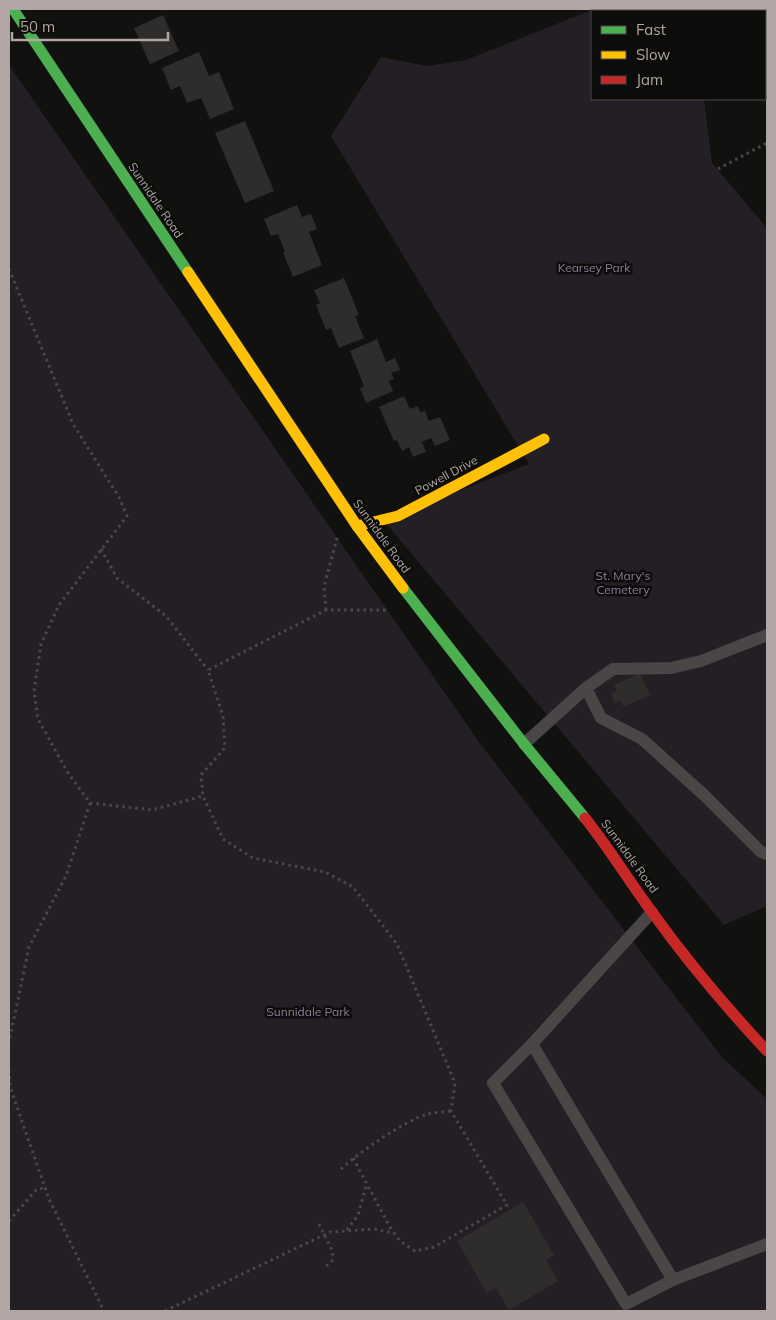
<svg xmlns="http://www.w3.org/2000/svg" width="776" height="1320" viewBox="0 0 776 1320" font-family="Mulish,sans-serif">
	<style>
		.green { fill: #231f25 }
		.building { fill: #2e2d2c }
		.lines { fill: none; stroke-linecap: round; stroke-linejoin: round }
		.path { stroke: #4b4847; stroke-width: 3; stroke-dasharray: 2.5 4; stroke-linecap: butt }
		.lane { stroke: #494645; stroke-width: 12 }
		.fast { stroke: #4caf50; stroke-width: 11 }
		.slow { stroke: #ffc107; stroke-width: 11 }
		.jam { stroke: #c62828; stroke-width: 11 }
		.labels { text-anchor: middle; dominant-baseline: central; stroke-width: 5; stroke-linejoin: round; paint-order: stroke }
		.street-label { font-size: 12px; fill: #b1a6a3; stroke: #0c0c0b }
		.park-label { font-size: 12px; fill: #8f7b9a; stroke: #0c0c0b }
	</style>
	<rect width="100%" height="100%" fill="#111110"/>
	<g class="green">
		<path d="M594 9H694V11H592V99H704L712 163 767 228V906L724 925 383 520 529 464 331 136 381 57 427 66 466 60Z"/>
		<path d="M9 65 479 742 722 1057 767 1099V1311H9Z"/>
	</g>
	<g class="building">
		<path d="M163 15 179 51 150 64 134 28Z"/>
		<path d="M199 52 209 76 219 72 234 109 210 119 201 98 187 103 180 86 171 90 162 68Z"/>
		<path d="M245 121 274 191 245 203 215 133Z"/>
		<path d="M297 205 302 217 311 214 317 229 309 232 322 265 293 277 283 252 285 251 278 234 271 236 264 219Z"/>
		<path d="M344 278 359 315 355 316 364 338 339 348 331 328 326 330 316 305 320 303 314 290Z"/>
		<path d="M377 339 386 362 395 358 400 370 391 373 394 379 389 381 393 391 366 403 360 388 364 386 350 351Z"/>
		<path d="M404 396 410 409 418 406 420 412 425 411 429 421 440 417 450 440 435 446 431 438 422 442 426 452 413 457 409 447 402 451 397 440 394 441 379 407Z"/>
		<path d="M640 673 650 695 624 707 620 700 615 703 611 694 617 691 614 685Z"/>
		<path d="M523 1202 554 1255 546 1260 558 1281 509 1310 496 1288 487 1293 457 1241Z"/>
	</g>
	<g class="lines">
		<g class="path">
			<path d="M718 169 767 143"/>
			<path d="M9 269 73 424 120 499 127 516 59 605 41 644 34 691 38 719 68 773 90 803 66 876 29 947 9 1042"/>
			<path d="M101 549 117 578 166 616 208 670"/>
			<path d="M326 610 324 587 337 538"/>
			<path d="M90 803 152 810 203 796"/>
			<path d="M9 1070 10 1087 49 1199 104 1311"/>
			<path d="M353 1158 393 1233"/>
			<path d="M341 1169C358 1153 407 1119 428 1114 435 1112 444 1112 451 1111"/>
			<path d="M9 1221 36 1190 45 1187"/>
			<path d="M319 1224 333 1252 332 1261 326 1266"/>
			<path d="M347 1230 358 1215 367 1183"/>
			<path d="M165 1311 330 1232 374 1229 394 1233 400 1241 415 1251 434 1247 507 1205 451 1111 455 1083 397 944 353 887 325 872 253 858 223 839 203 796 201 775 225 748 223 716 208 670 326 610H389"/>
		</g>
		<g class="lane">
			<path d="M586 688 601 718 642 739 704 795 761 852 767 854"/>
			<path d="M524 744 586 688 613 669 671 668 701 661 767 635"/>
			<path d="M652 912 532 1044 493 1083 626 1304 673 1280 767 1244"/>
			<path d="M532 1044 673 1280"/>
		</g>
		<g class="fast">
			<path d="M13 9 188 272"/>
			<path d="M403 588 524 744 585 818"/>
		</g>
		<g class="slow">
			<path d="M188 272 357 526 403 588"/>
			<path d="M357 526 398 516 544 439"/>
		</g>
		<path class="jam" d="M585 818C609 848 629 881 652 912 687 961 726 1007 767 1051"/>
	</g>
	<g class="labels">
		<g class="street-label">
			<text transform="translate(156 200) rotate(56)">Sunnidale Road</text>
			<text transform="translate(446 475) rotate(-28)">Powell Drive</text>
			<text transform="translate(382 536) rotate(54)">Sunnidale Road</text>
			<text transform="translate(630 856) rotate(54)">Sunnidale Road</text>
		</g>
		<g class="park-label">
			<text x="594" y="267">Kearsey Park</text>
			<text x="623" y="575">St. Mary's<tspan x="623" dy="14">Cemetery</tspan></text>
			<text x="308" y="1011">Sunnidale Park</text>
		</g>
	</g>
	<rect width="776" height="1320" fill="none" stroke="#b1a6a3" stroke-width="20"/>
	<rect x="591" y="10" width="175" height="90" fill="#0c0c0b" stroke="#4e4a48"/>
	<rect x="601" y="26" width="25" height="8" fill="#4caf50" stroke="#4e4a48"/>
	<text x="636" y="35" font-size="15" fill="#b1a6a3">Fast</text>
	<rect x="601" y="51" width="25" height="8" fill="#ffc107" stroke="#4e4a48"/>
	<text x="636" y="60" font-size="15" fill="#b1a6a3">Slow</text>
	<rect x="601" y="76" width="25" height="8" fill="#c62828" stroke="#4e4a48"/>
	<text x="636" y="85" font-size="15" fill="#b1a6a3">Jam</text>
	<path d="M12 32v8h156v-8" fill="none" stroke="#b1a6a3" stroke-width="2.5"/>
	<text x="20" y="32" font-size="15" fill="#b1a6a3" stroke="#0c0c0b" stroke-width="4" paint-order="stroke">50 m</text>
</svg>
